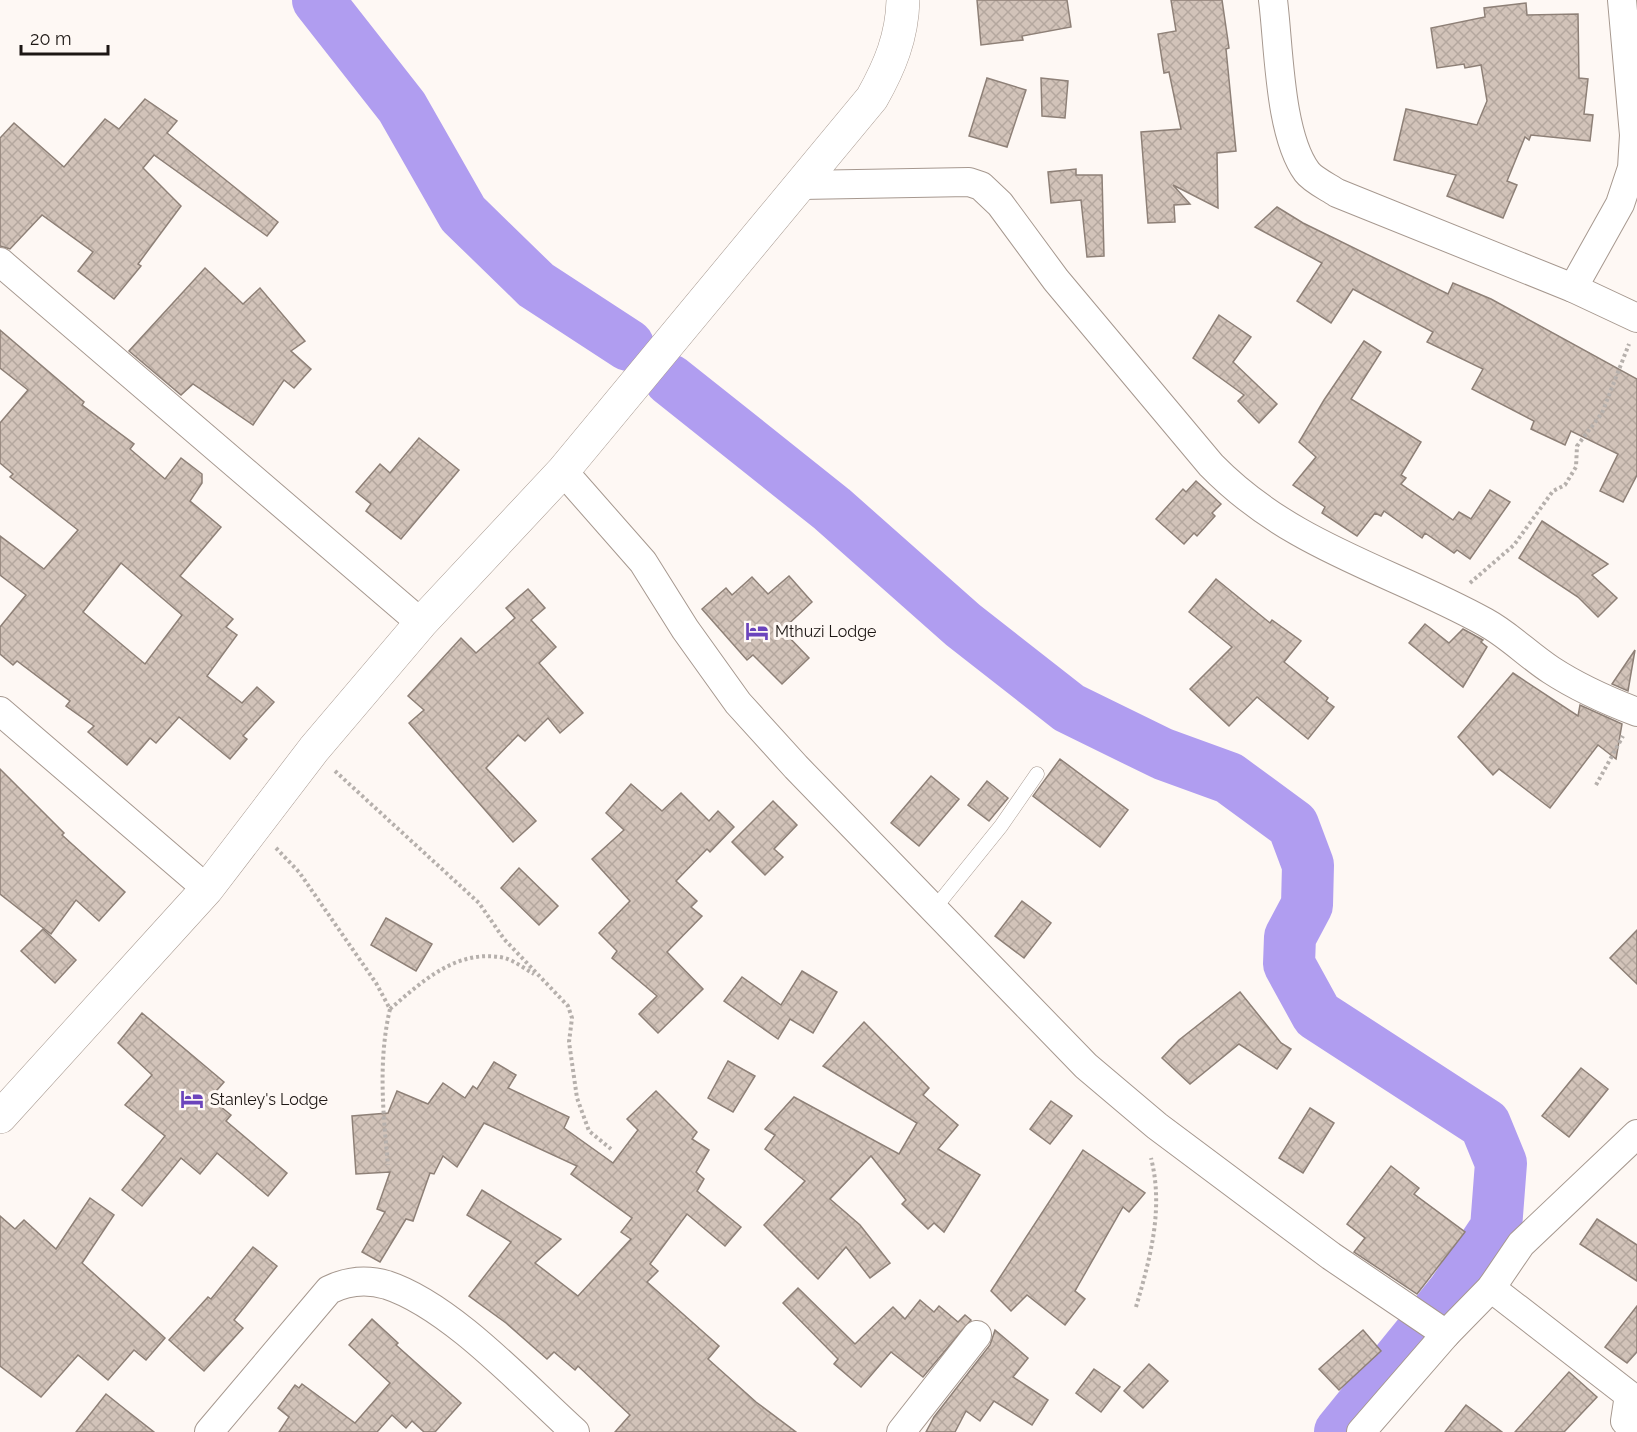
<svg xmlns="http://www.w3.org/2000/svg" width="1637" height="1432" viewBox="0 0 1637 1432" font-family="Raleway,sans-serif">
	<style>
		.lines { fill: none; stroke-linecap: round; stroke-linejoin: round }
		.river { stroke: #b09df0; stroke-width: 52 }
		.building { fill: url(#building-cross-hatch); stroke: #8e8077; stroke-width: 1.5; fill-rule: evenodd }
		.service-casing { stroke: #a6988f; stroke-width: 15 }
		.minor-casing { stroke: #a6988f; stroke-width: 30 }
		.tertiary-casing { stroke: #a6988f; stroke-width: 34 }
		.path { stroke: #b6b0ac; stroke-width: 4; stroke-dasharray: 3 3; stroke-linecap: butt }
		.service { stroke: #fff; stroke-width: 14 }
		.minor { stroke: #fff; stroke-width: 28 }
		.tertiary { stroke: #fff; stroke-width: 33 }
		.labels { text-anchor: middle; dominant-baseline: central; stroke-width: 6; stroke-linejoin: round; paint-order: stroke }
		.poi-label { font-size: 16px; fill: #1d1714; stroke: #fef8f4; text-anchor: start }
	</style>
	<defs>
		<pattern id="building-cross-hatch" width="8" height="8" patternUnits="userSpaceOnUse" patternTransform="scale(1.5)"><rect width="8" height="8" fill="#d2c3b9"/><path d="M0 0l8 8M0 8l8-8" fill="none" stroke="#b4a79e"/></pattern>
	</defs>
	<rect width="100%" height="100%" fill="#fef8f4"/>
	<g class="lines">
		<g class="river">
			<path d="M318 0 402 107 463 214 536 285 628 345"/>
			<path d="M670 380 832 509 963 625 1069 708 1163 754 1229 778 1293 825 1308 865 1307 905 1290 937 1289 964 1317 1015 1485 1124 1501 1163 1496 1228 1454 1291 1433 1317"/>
			<path d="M1340 1432 1423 1330"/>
		</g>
	</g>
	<g class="building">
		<path d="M977 0H1067L1071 27 1022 36 1023 40 981 45Z"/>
		<path d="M1171 0H1222L1229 48 1226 49 1236 151 1217 153 1218 208 1173 185 1190 204 1174 205 1175 222 1148 223 1141 132 1181 129 1169 72 1164 73 1158 34 1176 31Z"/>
		<path d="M1526 3 1527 15 1578 14 1579 78 1588 79 1584 114 1593 115 1590 141 1531 135 1529 140 1525 137 1507 181 1517 185 1503 218 1447 196 1456 175 1394 160 1406 109 1477 125 1487 101 1481 65 1465 68 1464 64 1437 68 1431 28 1485 17 1484 8Z"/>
		<path d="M987 78 1026 90 1007 147 969 136Z"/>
		<path d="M1041 78 1068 81 1065 118 1042 116Z"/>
		<path d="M145 99 177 121 167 133 278 222 267 236 154 155 143 168 181 206 138 264 141 266 114 299 78 271 93 252 42 215 10 249 0 246V138L14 123 64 167 105 119 119 129Z"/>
		<path d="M1076 169V175H1102L1104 256 1087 257 1081 200 1051 203 1048 172Z"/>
		<path d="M1277 207 1303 223 1448 294 1453 283 1491 299 1637 379V475L1623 502 1600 491 1618 454 1571 431 1565 445 1531 429 1534 421 1472 389 1483 369 1427 342 1433 332 1353 289 1331 323 1297 301 1322 263 1255 227Z"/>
		<path d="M205 268 243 304 260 288 305 341 291 351 311 369 294 388 284 380 253 425 193 384 181 395 129 351Z"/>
		<path d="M1219 315 1251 337 1233 362 1277 404 1259 423 1238 401 1244 395 1193 358Z"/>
		<path d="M0 330 84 402 82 405 134 444 130 449 165 479 181 458 202 474V483L190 501 221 527 180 576 233 619 226 627 237 635 207 676 242 703 257 687 274 702 243 736 247 739 230 759 179 717 156 743 150 738 127 765 88 732 94 726 66 706 70 701 17 661 13 665 0 654V627L26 595 0 575V536L44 569 78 530 10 477 13 474 0 463V423L28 390 0 368ZM121 563 182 615 145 664 83 612Z"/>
		<path d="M1364 341 1381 352 1351 399 1421 442 1401 475 1406 478 1401 484 1453 520 1459 512 1471 519 1490 490 1510 502 1470 559 1457 550 1454 553 1425 533 1422 538 1384 511 1381 516 1375 513 1357 536 1322 513 1325 507 1293 485 1316 457 1299 442 1324 400Z"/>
		<path d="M419 438 459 470 401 539 366 511 371 504 356 492 380 464 390 473Z"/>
		<path d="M1196 481 1221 504 1212 513 1215 516 1197 536 1194 533 1184 544 1156 519 1183 489 1186 492Z"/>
		<path d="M1542 521 1608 564 1592 575 1617 598 1598 617 1578 597 1519 558Z"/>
		<path d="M789 576 812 602 782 630 809 658 782 684 753 655 747 660 702 609 726 588 732 595 752 577 768 594Z"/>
		<path d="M1216 579 1270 623 1272 620 1301 641 1284 662 1328 698 1326 701 1334 707 1308 739 1257 697 1229 726 1190 689 1232 647 1189 612Z"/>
		<path d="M528 589 545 608 531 620 556 647 539 663 583 713 560 733 548 718 525 741 518 735 486 768 536 821 513 842 409 723 424 710 408 696 461 638 476 653 515 618 506 608Z"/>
		<path d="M1425 624 1449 643 1463 629 1483 640 1481 642 1487 647 1463 687 1409 643Z"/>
		<path d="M1635 650 1628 691 1612 684Z"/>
		<path d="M1513 673 1578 716 1580 705 1622 724 1616 759 1598 745 1550 808 1499 769 1493 775 1458 737Z"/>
		<path d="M1060 759 1128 810 1100 847 1033 796Z"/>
		<path d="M0 769 64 833 62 835 125 892 99 921 76 900 51 934 0 894Z"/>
		<path d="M931 776 959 799 919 846 891 823Z"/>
		<path d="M987 781 1008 798 989 821 968 805Z"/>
		<path d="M631 784 662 811 681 793 709 821 718 811 734 827 710 852 707 849 676 881 697 901 691 907 702 916 667 952 703 989 658 1033 639 1014 657 996 612 958 617 951 599 933 630 901 592 859 624 830 606 813Z"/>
		<path d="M773 801 797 825 774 849 783 857 765 875 732 842Z"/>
		<path d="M519 868 558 906 539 925 501 888Z"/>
		<path d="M1022 901 1051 923 1024 958 995 936Z"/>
		<path d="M386 918 432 944 416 971 371 945Z"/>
		<path d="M43 929 76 960 55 983 21 951Z"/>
		<path d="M1637 930V984L1610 958Z"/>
		<path d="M802 971 837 992 813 1033 790 1019 778 1039 724 1001 742 977 781 1005Z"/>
		<path d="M1240 992 1281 1043 1291 1049 1277 1069 1239 1044 1190 1084 1162 1058 1179 1040Z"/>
		<path d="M142 1013 224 1082 210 1098 231 1115 226 1121 287 1173 268 1196 217 1153 200 1174 181 1158 142 1206 122 1190 165 1136 125 1105 152 1075 118 1043Z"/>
		<path d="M864 1022 929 1088 923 1095 958 1125 938 1149 980 1175 944 1232 934 1223 928 1229 902 1204 906 1200 871 1156 830 1199 860 1225 890 1263 870 1278 846 1247 818 1279 764 1225 805 1181 765 1149 775 1135 765 1129 794 1097 899 1154 917 1123 823 1066Z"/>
		<path d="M728 1061 755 1076 733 1112 708 1098Z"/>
		<path d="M494 1062 516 1075 508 1088 569 1117 564 1128 613 1163 638 1130 627 1119 656 1091 697 1132 692 1139 709 1150 696 1172 704 1179 697 1191 741 1227 725 1246 687 1214 650 1264 658 1271 647 1282 719 1346 708 1359 756 1402 796 1432H615L630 1415 578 1366 575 1370 554 1352 547 1359 506 1323 469 1296 511 1242 467 1215 482 1190 561 1239 535 1263 578 1296 631 1239 621 1232 632 1218 571 1174 577 1166 484 1123 457 1167 443 1156 434 1174 430 1173 413 1221 406 1219 380 1262 362 1252 385 1212 377 1209 390 1172 356 1174 352 1116 388 1113 397 1091 428 1104 443 1083 465 1098 473 1086 477 1089Z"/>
		<path d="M1581 1068 1608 1089 1569 1137 1542 1116Z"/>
		<path d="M1051 1101 1072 1116 1050 1144 1030 1129Z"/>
		<path d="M1310 1108 1334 1123 1303 1173 1279 1158Z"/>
		<path d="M1083 1150 1145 1193 1129 1212 1123 1207 1075 1291 1085 1299 1065 1325 1027 1295 1011 1311 991 1291Z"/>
		<path d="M1391 1166 1419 1188 1414 1194 1465 1232 1417 1294 1354 1252 1365 1238 1347 1224Z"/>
		<path d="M90 1198 114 1215 82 1263 165 1338 146 1360 134 1350 108 1380 78 1355 41 1397 0 1366V1216L15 1229 24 1220 56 1249Z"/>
		<path d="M1597 1219 1637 1245V1281L1580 1244Z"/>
		<path d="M253 1247 277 1266 234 1320 243 1328 204 1371 169 1340 208 1297 211 1299Z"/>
		<path d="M798 1288 855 1344 893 1307 905 1319 920 1300 934 1312 939 1306 958 1322 965 1315 971 1320 923 1377 891 1352 861 1387 834 1364 838 1359 783 1303Z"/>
		<path d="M1637 1306V1352L1627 1363 1605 1347Z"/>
		<path d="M372 1319 398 1343 396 1345 461 1403 435 1432H424L412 1421 406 1428 392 1415 377 1432H279L289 1417 278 1408 295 1385 299 1388 302 1384 355 1423 390 1383 349 1345Z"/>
		<path d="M995 1330 1028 1358 1013 1377 1048 1400 1032 1425 994 1401 980 1421 966 1411 955 1432H926L934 1417 990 1345Z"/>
		<path d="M1363 1330 1381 1351 1339 1390 1319 1369Z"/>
		<path d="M1149 1364 1168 1381 1143 1408 1124 1391Z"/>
		<path d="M1094 1369 1120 1387 1101 1412 1076 1393Z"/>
		<path d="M1569 1372 1597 1397 1564 1432H1515Z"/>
		<path d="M106 1394 126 1410 154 1432H76Z"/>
		<path d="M1466 1405 1502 1432H1445Z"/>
	</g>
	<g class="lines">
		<g class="service-casing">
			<path id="service" d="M934 909 1001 826 1037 774"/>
		</g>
		<g class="minor-casing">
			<g id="minor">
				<path d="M1273 0C1279 47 1279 134 1307 172 1313 180 1328 187 1337 193L1573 288 1637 318"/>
				<path d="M801 185 969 182 981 186 1000 204 1056 280 1211 465C1291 547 1389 569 1485 622 1509 635 1528 655 1551 670 1577 687 1608 701 1637 712"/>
				<path d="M0 262 421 623"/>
				<path d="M1573 288 1620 204 1632 168 1634 135 1622 0"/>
				<path d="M563 471 643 562 685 629 738 703 796 767 1086 1066 1157 1126 1331 1256 1446 1334"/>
				<path d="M0 711 207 889"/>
				<path d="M1491 1288 1629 1395 1625 1421 1635 1432"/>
				<path d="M209 1432 329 1290C347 1281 367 1279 387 1285 451 1306 524 1386 575 1432"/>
				<path d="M901 1432 977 1335"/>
				<path d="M1361 1432 1446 1334 1491 1288 1521 1244 1637 1134"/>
			</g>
		</g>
		<g class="tertiary-casing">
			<path id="tertiary" d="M0 1117 207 889 314 749 421 623 563 471 872 98C890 66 902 37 903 0"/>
		</g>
		<g class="path">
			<path d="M1470 583 1514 545 1553 491 1565 485 1576 467 1577 446 1602 413 1629 344"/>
			<path d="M335 771 479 903 504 939 568 1006 572 1018 569 1042 577 1098 589 1131 611 1149"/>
			<path d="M1596 785 1623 736"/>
			<path d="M276 848 299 872 376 983 390 1009C378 1060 383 1113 388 1165"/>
			<path d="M390 1009C423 981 457 948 505 958 515 961 525 969 534 974"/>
			<path d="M1136 1307C1150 1259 1164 1209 1151 1158"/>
		</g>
		<use href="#service" class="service"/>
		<use href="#minor" class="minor"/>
		<use href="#tertiary" class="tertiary"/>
	</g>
	<defs>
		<g id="hotel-bare" transform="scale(1.8)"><path d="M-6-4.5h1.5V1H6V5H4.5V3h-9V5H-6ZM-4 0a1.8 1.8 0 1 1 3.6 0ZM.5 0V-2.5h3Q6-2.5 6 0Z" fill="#6b44bc" stroke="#fef8f4" stroke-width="2.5" paint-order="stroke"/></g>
	</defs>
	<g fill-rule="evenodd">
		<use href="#hotel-bare" x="757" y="631"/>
		<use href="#hotel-bare" x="192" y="1099"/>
	</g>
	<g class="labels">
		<g class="poi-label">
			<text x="775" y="631">Mthuzi Lodge</text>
			<text x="210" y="1099">Stanley's Lodge</text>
		</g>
	</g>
	<path d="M21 45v9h87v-9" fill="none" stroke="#1d1714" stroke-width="3"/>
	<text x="30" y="45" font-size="18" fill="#1d1714" stroke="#fef8f4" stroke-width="4.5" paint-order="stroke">20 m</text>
</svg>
